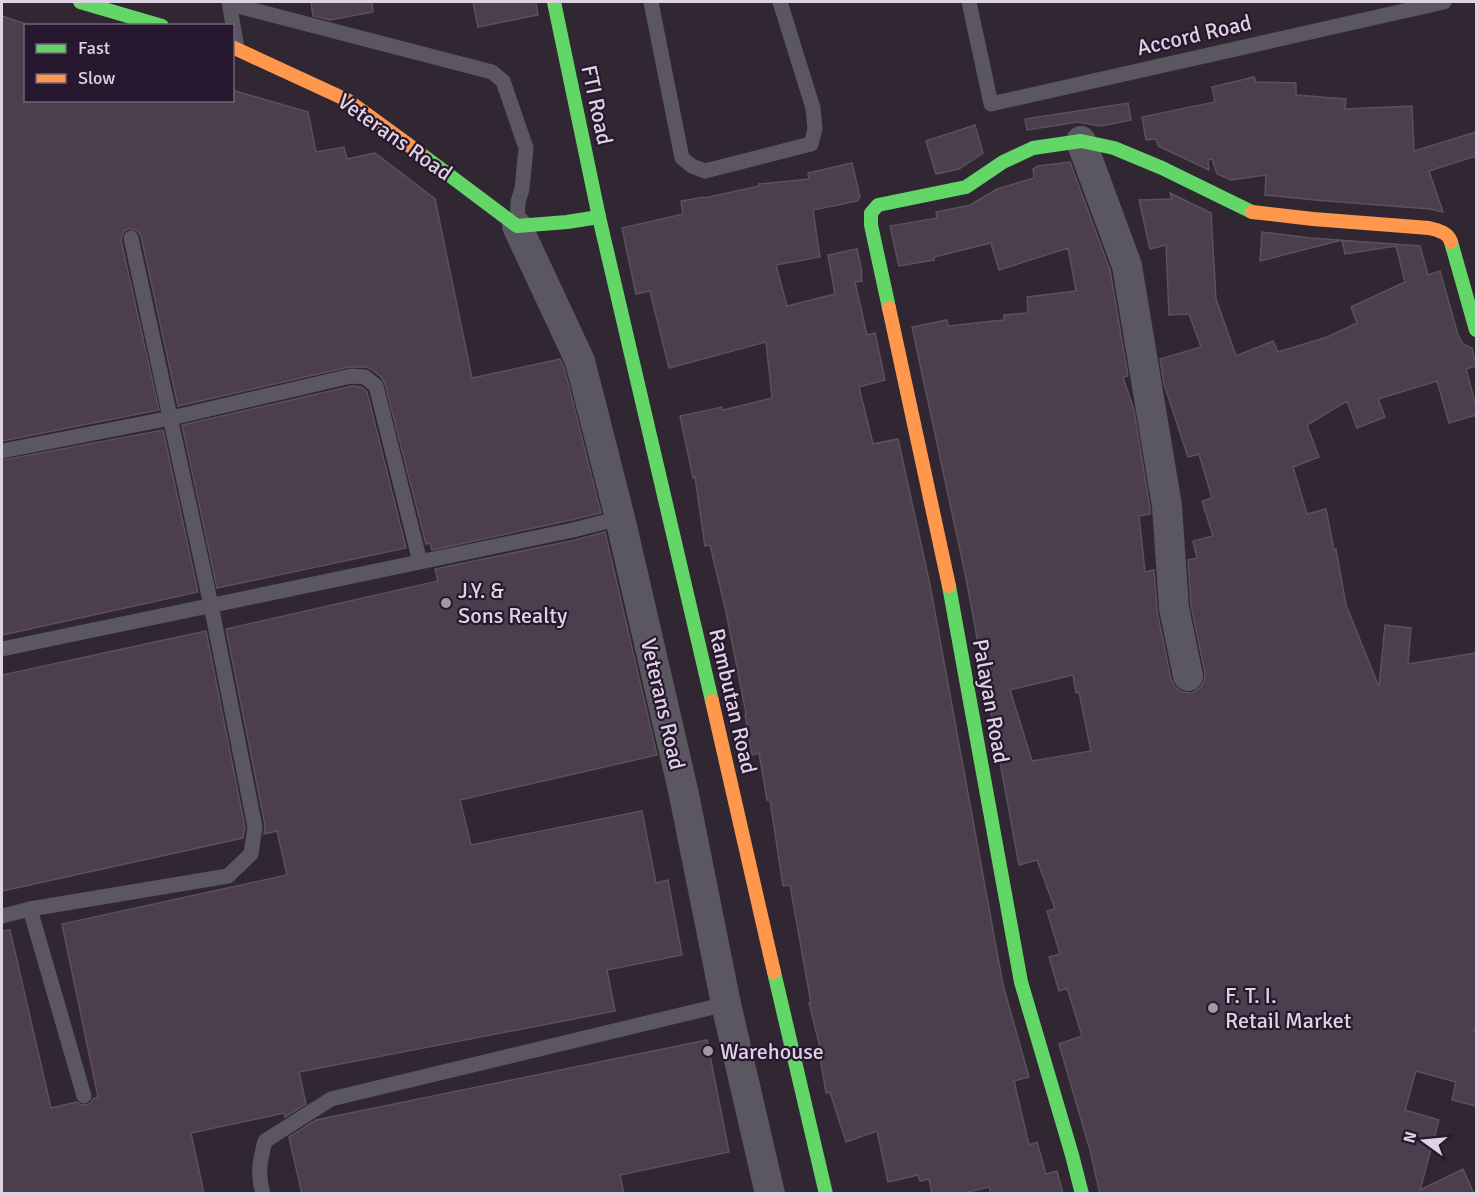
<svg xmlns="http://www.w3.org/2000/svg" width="1478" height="1195" viewBox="0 0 1478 1195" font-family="Signika,sans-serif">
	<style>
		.building { fill: #4c3e4c; stroke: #5b515a; stroke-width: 1.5; fill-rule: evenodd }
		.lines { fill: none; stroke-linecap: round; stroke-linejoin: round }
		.lane { stroke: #5a5761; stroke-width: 15 }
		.street { stroke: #5a5761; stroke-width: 30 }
		.fast { stroke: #63d668; stroke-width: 14 }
		.slow { stroke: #ff974d; stroke-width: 14 }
		.poi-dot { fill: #a197a5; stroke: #28182f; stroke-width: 2 }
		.labels { text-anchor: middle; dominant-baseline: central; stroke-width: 4.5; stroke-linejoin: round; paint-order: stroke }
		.street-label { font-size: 22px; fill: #ded3e3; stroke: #28182f }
		.poi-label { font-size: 22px; fill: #ded3e3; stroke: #28182f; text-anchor: start }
	</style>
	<rect width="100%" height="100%" fill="#302733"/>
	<g class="building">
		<path d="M311 2H372L373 12 330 20 313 16Z"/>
		<path d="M473 2H536L538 15 478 27Z"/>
		<path d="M2 16 26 24V100H232V90L308 112 316 152 344 147 347 159 375 153 435 199 472 378 560 359 564 367 601 513 571 520 432 550 430 543 426 544 385 384 382 378 371 369 366 367H349L178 406 141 236 138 231 133 229H128L124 231 122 236 121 240 159 410 2 441Z"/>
		<path d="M1254 77 1256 82 1296 83V95L1346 99 1345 109 1412 106 1414 151 1476 132V156L1429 171 1443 212 1430 209 1315 200 1265 195 1266 175 1231 180 1217 174 1212 159 1208 160 1209 170 1158 146 1156 139 1146 140 1142 117 1215 102 1212 87Z"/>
		<path d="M1128 103 1131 120 1101 126 1078 122 1027 130 1025 119Z"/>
		<path d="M975 125 983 153 959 169 936 174 926 141Z"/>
		<path d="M1070 162 1110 270 1128 376 1123 377 1134 410 1150 508V514L1139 516 1145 572 1154 570 1157 611 1171 679 1175 687 1182 692 1192 693 1200 688 1204 681 1205 673 1191 606 1188 560 1197 558 1193 541 1213 536 1202 501 1212 498 1199 454 1188 457 1164 384 1160 359 1201 347 1189 314 1169 315 1166 245 1150 249 1139 200 1172 199 1170 193 1211 213 1216 299 1236 356 1273 341 1278 352 1327 337 1357 323 1351 307 1405 282 1396 246 1345 254 1342 240 1260 261 1262 232 1311 238 1420 246 1428 275 1440 271 1458 335 1463 344 1472 348 1476 366 1466 369 1476 406V415L1449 423 1437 381 1378 399 1385 417 1357 428 1347 401 1307 425 1319 457 1293 467 1307 514 1326 509 1334 550 1336 549 1346 605 1379 687 1385 625 1411 628 1408 664 1476 653V1023L1474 1031H1476V1106L1452 1100 1456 1082 1416 1071 1405 1110 1439 1120 1420 1190 1463 1169 1474 1194H1100L1090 1150 1059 1044 1082 1036 1067 988 1059 991 1049 957 1060 954 1047 911 1055 909 1037 860 1019 865 966 578 912 327 947 320 948 326 1004 320V315L1028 313 1027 297 1076 291 1068 248 999 270 991 243 934 257V260L899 266 890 226 937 218 936 212 970 205 997 189 1034 178 1033 169 1038 166ZM1073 675 1076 693 1079 692 1091 751 1032 761 1010 690Z"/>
		<path d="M852 163 860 197 857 201 813 210 820 257 776 265 787 306 835 294 828 255 857 249 862 272H861L862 281 855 282 867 335 875 333 885 380 859 387 873 444 898 439 930 585 1003 985 1029 1077 1014 1081 1029 1145 1037 1142 1046 1174 1057 1171 1063 1194H991L989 1187 960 1194H932L929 1179 920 1181 918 1175 888 1182 877 1131 846 1142 830 1092 826 1093 819 1051H821L809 1003H811L790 885 783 886 770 800H767L759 753 752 755 745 714 746 713 726 612 710 545 705 546 695 477 693 478 680 416 722 407 723 410 772 398 766 342 669 368 650 291 636 294 622 228 683 214 681 201 704 197 705 198 759 186V184L809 179 808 173Z"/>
		<path d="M352 386 361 387 367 392 406 548 217 588 182 425Z"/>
		<path d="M163 430 198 592 2 635V460Z"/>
		<path d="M605 532 657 755 460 800 471 845 642 811 656 883 668 880 682 955 607 970 615 1011 299 1072 306 1104 285 1117 284 1113 191 1133 204 1194H2V931L10 930 51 1108 77 1102 81 1105H86L91 1103 93 1099 98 1097 62 924 287 875 277 831 264 834 265 825 226 629 438 581 435 569 575 540Z"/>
		<path d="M206 631 245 827 243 838 2 891V675Z"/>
		<path d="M707 1040 729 1152 620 1175 624 1194H302L289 1137 316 1120Z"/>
	</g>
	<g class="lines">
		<g class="lane">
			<path d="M229 2 237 48"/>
			<path d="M651 2 682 158 692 166 705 171 811 144 815 129 813 108 780 2"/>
			<path d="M969 2 991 104 1444 2"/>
			<path d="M230 4 492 72 503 81 526 148 522 189 518 202 517 226"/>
			<path d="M2 451 171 418 351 376 365 377 376 386 420 562"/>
			<path d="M2 649 573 530 620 518"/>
			<path d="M30 909 84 1096"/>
			<path d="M2 916 30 909 228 876 251 854 255 827 211 605 131 238"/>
			<path d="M263 1194C257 1174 260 1160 265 1141L331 1099 726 1004"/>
		</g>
		<g class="street">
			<path d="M1081 141 1127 266 1167 506 1174 608 1188 676"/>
			<path d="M517 226 580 361 620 518 683 790 726 1004 770 1194"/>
		</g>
		<g class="fast">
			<path d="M80 2 162 26"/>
			<path d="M554 2 599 217 712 701"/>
			<path d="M421 154 517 226 567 222 599 217"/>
			<path d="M1451 242 1476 330"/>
			<path d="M889 308 871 225V213L878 205 966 187 1003 162 1033 148 1081 141 1114 148 1162 168 1252 212"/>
			<path d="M949 586 1021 982 1072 1155 1082 1194"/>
			<path d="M774 972 826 1194"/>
		</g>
		<g class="slow">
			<path d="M232 47 347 100 421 154"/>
			<path d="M1252 212 1313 219 1429 228C1438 230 1449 233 1451 242"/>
			<path d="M889 308 949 586"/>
			<path d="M712 701 774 972"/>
		</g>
	</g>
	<g class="poi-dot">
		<circle cx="446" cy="603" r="6"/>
		<circle cx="1213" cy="1008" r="6"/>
		<circle cx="708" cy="1051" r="6"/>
	</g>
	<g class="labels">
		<g class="street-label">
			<text transform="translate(1194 35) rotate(-13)">Accord Road</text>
			<text transform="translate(597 105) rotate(78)">FTI Road</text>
			<text transform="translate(395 137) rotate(35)">Veterans Road</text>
			<text transform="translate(733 701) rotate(77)">Rambutan Road</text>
			<text transform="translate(991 701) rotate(80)">Palayan Road</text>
			<text transform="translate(663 704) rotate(77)">Veterans Road</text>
		</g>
		<g class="poi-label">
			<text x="458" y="590">J.Y. &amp;<tspan x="458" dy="25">Sons Realty</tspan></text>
			<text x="1225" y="995">F. T. I.<tspan x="1225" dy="25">Retail Market</tspan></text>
			<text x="720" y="1051">Warehouse</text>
		</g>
	</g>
	<rect width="1478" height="1195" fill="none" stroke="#ded3e3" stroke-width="6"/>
	<rect x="24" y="24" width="210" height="78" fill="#28182f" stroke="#716377" stroke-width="1.5"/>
	<rect x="36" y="44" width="30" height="9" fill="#63d668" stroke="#716377" stroke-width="1.5"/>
	<text x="78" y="54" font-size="18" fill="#ded3e3">Fast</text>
	<rect x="36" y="74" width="30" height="9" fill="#ff974d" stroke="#716377" stroke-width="1.5"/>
	<text x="78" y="84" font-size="18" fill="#ded3e3">Slow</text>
	<g transform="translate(1424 1141) rotate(285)" stroke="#28182f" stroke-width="4.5" paint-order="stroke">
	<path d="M0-4.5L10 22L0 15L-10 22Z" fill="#ded3e3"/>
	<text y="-9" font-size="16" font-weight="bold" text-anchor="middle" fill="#ded3e3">N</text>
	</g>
</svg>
